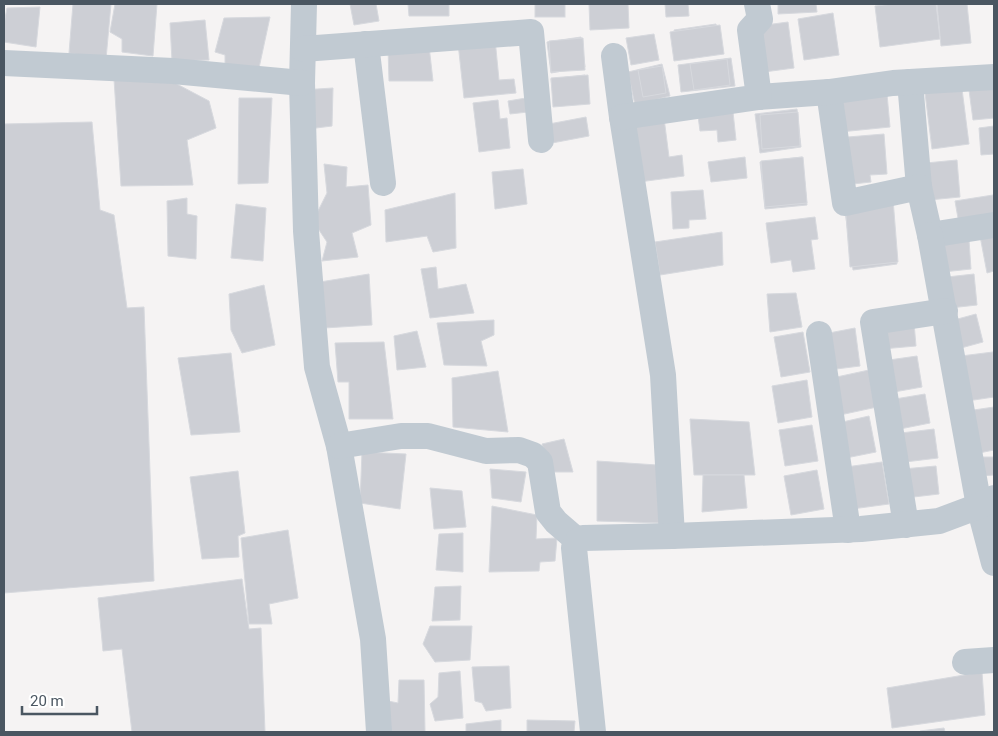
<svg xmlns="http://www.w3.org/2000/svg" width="998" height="736" viewBox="0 0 998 736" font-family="Roboto,sans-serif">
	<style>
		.building { fill: #cdcfd5; stroke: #d7d9de }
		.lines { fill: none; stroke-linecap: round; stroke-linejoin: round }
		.minor { stroke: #c1cad2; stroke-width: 26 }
	</style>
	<rect width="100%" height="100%" fill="#f5f3f3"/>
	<g class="building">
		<path d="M73 4H111L106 59 69 53Z"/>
		<path d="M115 4H157L153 56 122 52V39L110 32Z"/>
		<path d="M350 4H376L379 21 354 25Z"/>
		<path d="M408 4H449V16H409Z"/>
		<rect x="535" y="4" width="30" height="13"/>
		<path d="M589 4H628L629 28 590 30Z"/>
		<path d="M665 4H688L689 16 666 17Z"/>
		<path d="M778 4H816L817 12 778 14Z"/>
		<path d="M893 4H936L940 39 880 47 875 6Z"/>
		<path d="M937 4H967L971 43 941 46Z"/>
		<path d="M40 7 36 47 4 42V24L7 8Z"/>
		<path d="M833 13 839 55 804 60 798 19Z"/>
		<path d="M270 17 259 68H225V55L215 52 224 18Z"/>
		<path d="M205 20 209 60 172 61 170 23Z"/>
		<path d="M788 22 794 68 764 72 758 26Z"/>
		<path d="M716 24 719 52 709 53 707 38 690 40 692 56 678 58 674 30Z"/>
		<path d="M720 25 724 54 674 61 670 32Z"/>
		<path d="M654 34 659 60 631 65 626 38Z"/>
		<path d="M581 37 585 67 551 73 547 42Z"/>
		<path d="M583 38 585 70 551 72 549 41Z"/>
		<path d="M495 39 499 80 514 79 516 93 464 98 458 43Z"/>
		<path d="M429 46 433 81H389L388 47Z"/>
		<path d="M731 58 735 86 681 92 678 65Z"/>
		<path d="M727 59 730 85 694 90 690 64Z"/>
		<path d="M662 64 670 96 635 105 628 72Z"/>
		<path d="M662 66 666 93 643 97 638 70Z"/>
		<path d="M585 75 588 100 554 104 551 79Z"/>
		<path d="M588 75 590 104 553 107 551 78Z"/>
		<path d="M114 79 173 82 209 101 216 128 187 140 193 185 121 186Z"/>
		<path d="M994 86V118L973 120 969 90Z"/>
		<path d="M333 88 332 126 308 129 302 90Z"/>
		<path d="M962 89 969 144 932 149 925 93Z"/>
		<path d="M877 92 880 126 842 131 838 96Z"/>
		<path d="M887 94 890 127 840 132 837 99Z"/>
		<path d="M239 98H272L268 183 238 184Z"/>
		<path d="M526 98 528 112 510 114 508 101Z"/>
		<path d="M498 100 500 119 507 118 510 148 479 152 473 103Z"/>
		<path d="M797 109 801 147 760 153 755 114Z"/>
		<path d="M733 112 736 140 718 142 717 130 700 131 698 116Z"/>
		<path d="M798 112 800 146 762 149 760 115Z"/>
		<path d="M586 117 589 136 552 143 549 124Z"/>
		<path d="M664 118 669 157 682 155 684 176 639 182 631 123Z"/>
		<path d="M92 122 100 210 114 215 127 308 144 307 154 581 4 593V124Z"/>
		<path d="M994 126V154L981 155 979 128Z"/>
		<path d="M884 134 887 174 870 175 871 182 853 184 848 137Z"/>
		<path d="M745 157 747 178 711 182 708 162Z"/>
		<path d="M802 157 807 205 765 209 760 162Z"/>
		<path d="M803 157 807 203 765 207 761 161Z"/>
		<path d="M957 160 960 197 929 200 926 163Z"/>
		<path d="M324 164 347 167 346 187 368 185 371 225 352 233 358 257 322 261 327 242 313 221 327 193Z"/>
		<path d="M523 169 527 204 495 209 492 172Z"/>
		<path d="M703 190 706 219 689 220V228L673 229 671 192Z"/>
		<path d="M455 193 456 248 433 252 427 236 386 242 385 210Z"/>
		<path d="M993 195 994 218 959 224 955 201Z"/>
		<path d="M888 196 897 264 853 270 844 203Z"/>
		<path d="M187 198V214L197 216 196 259 168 256 167 201Z"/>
		<path d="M893 199 898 262 850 267 845 203Z"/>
		<path d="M236 204 266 208 263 261 231 258Z"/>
		<path d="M815 217 818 239 811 240 815 269 793 272 791 260 771 263 766 223Z"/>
		<path d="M722 232 723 265 660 275 655 242Z"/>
		<path d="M994 232V271L987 273 980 236Z"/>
		<path d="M969 240 971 269 943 272 941 242Z"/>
		<path d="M436 267 438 289 466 284 474 313 430 318 421 269Z"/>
		<path d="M369 274 372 325 324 328 320 282Z"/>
		<path d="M974 274 977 305 950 308 947 277Z"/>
		<path d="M264 285 275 345 242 353 231 330 229 294Z"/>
		<path d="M796 293 802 327 770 332 767 294Z"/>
		<path d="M976 314 983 342 961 348 954 320Z"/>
		<path d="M494 320V335L481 341 487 366 444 365 437 323Z"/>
		<path d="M914 323 916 346 882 349 880 326Z"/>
		<path d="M855 328 860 366 836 369 829 333Z"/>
		<path d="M417 331 426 367 397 370 394 336Z"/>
		<path d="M803 332 810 372 781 377 774 337Z"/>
		<path d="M384 342 393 419H349V382H338L335 343Z"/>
		<path d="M993 352 994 397 967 401 961 356Z"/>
		<path d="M231 353 240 432 191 435 178 358Z"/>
		<path d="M917 356 922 387 894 392 889 360Z"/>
		<path d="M869 370 877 407 840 415 832 378Z"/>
		<path d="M498 371 508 432 453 427 452 378Z"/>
		<path d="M807 380 812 417 778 423 772 386Z"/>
		<path d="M925 394 930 423 900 429 895 399Z"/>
		<path d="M994 407V450L974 454 967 411Z"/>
		<path d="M869 416 876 452 846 458 838 423Z"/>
		<path d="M690 419 749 422 755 475H694Z"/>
		<path d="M812 425 818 461 785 466 779 430Z"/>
		<path d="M934 429 938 458 905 462 901 433Z"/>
		<path d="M564 439 573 472H551L542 444Z"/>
		<path d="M362 452 406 454 400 509 360 503Z"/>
		<path d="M979 457H994V475L980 476Z"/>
		<path d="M597 461 657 465 662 523 597 521Z"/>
		<path d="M882 462 889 504 852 509 846 467Z"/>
		<path d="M936 466 939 494 905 498 903 469Z"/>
		<path d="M490 469 526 472 521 502 492 498Z"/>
		<path d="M817 470 824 509 791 515 784 476Z"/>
		<path d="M238 471 245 533 238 536 239 557 202 559 190 477Z"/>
		<path d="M703 475H744L747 508 702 512Z"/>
		<path d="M430 488 462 491 466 527 434 529Z"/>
		<path d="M492 506 537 515 536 539 557 538 555 561 540 562 539 571 489 572Z"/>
		<path d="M288 530 298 598 269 604 272 624H249L241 538Z"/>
		<path d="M463 533V572L436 570 439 534Z"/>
		<path d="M242 579 249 629 261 628 265 732H132L122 649 103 651 98 598Z"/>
		<path d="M461 586 460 620 432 621 435 587Z"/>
		<path d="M430 626H472L470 660 435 662 423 644Z"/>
		<path d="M509 666 511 708 486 711 482 703 475 701 472 667Z"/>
		<path d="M460 671 463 718 435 721 430 704 438 697 439 673Z"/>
		<path d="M982 672 985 715 892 728 887 688Z"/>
		<path d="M399 680H424L425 732H385L388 701 398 703Z"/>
		<path d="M501 720V732H466V724Z"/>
		<path d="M527 720 575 721 574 732H527Z"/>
		<path d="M944 728 945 732H920V731Z"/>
	</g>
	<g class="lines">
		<g class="minor">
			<path d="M304 4 302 83 306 231 317 367 339 446 373 639 379 732"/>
			<path d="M366 44 383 183"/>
			<path d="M303 49 531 32 541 140"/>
			<path d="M614 56 622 117 663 375 672 536"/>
			<path d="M4 63 173 71 302 83"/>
			<path d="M910 82 919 187 930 235 994 225"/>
			<path d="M829 92 845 203 919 187"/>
			<path d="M759 97 829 92 893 83 994 77"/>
			<path d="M622 117 759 97 750 30 760 19 757 4"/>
			<path d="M930 235 979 506 994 563"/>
			<path d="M819 334 848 530"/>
			<path d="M339 446 401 436H428L486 451 519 450 533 455 540 462 548 512 556 522 578 541"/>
			<path d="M906 525 873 322 945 311"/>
			<path d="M965 662 994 660"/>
			<path d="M593 732 574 548 578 541 583 538 672 536 861 529 939 521 979 506 994 498"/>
		</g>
	</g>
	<rect width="998" height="736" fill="none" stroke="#4a5661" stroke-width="10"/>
	<path d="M22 706v8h75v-8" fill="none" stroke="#4a5661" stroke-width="2.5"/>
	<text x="30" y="706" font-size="15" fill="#4a5661" stroke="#ffffff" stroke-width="4" paint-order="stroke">20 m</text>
</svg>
